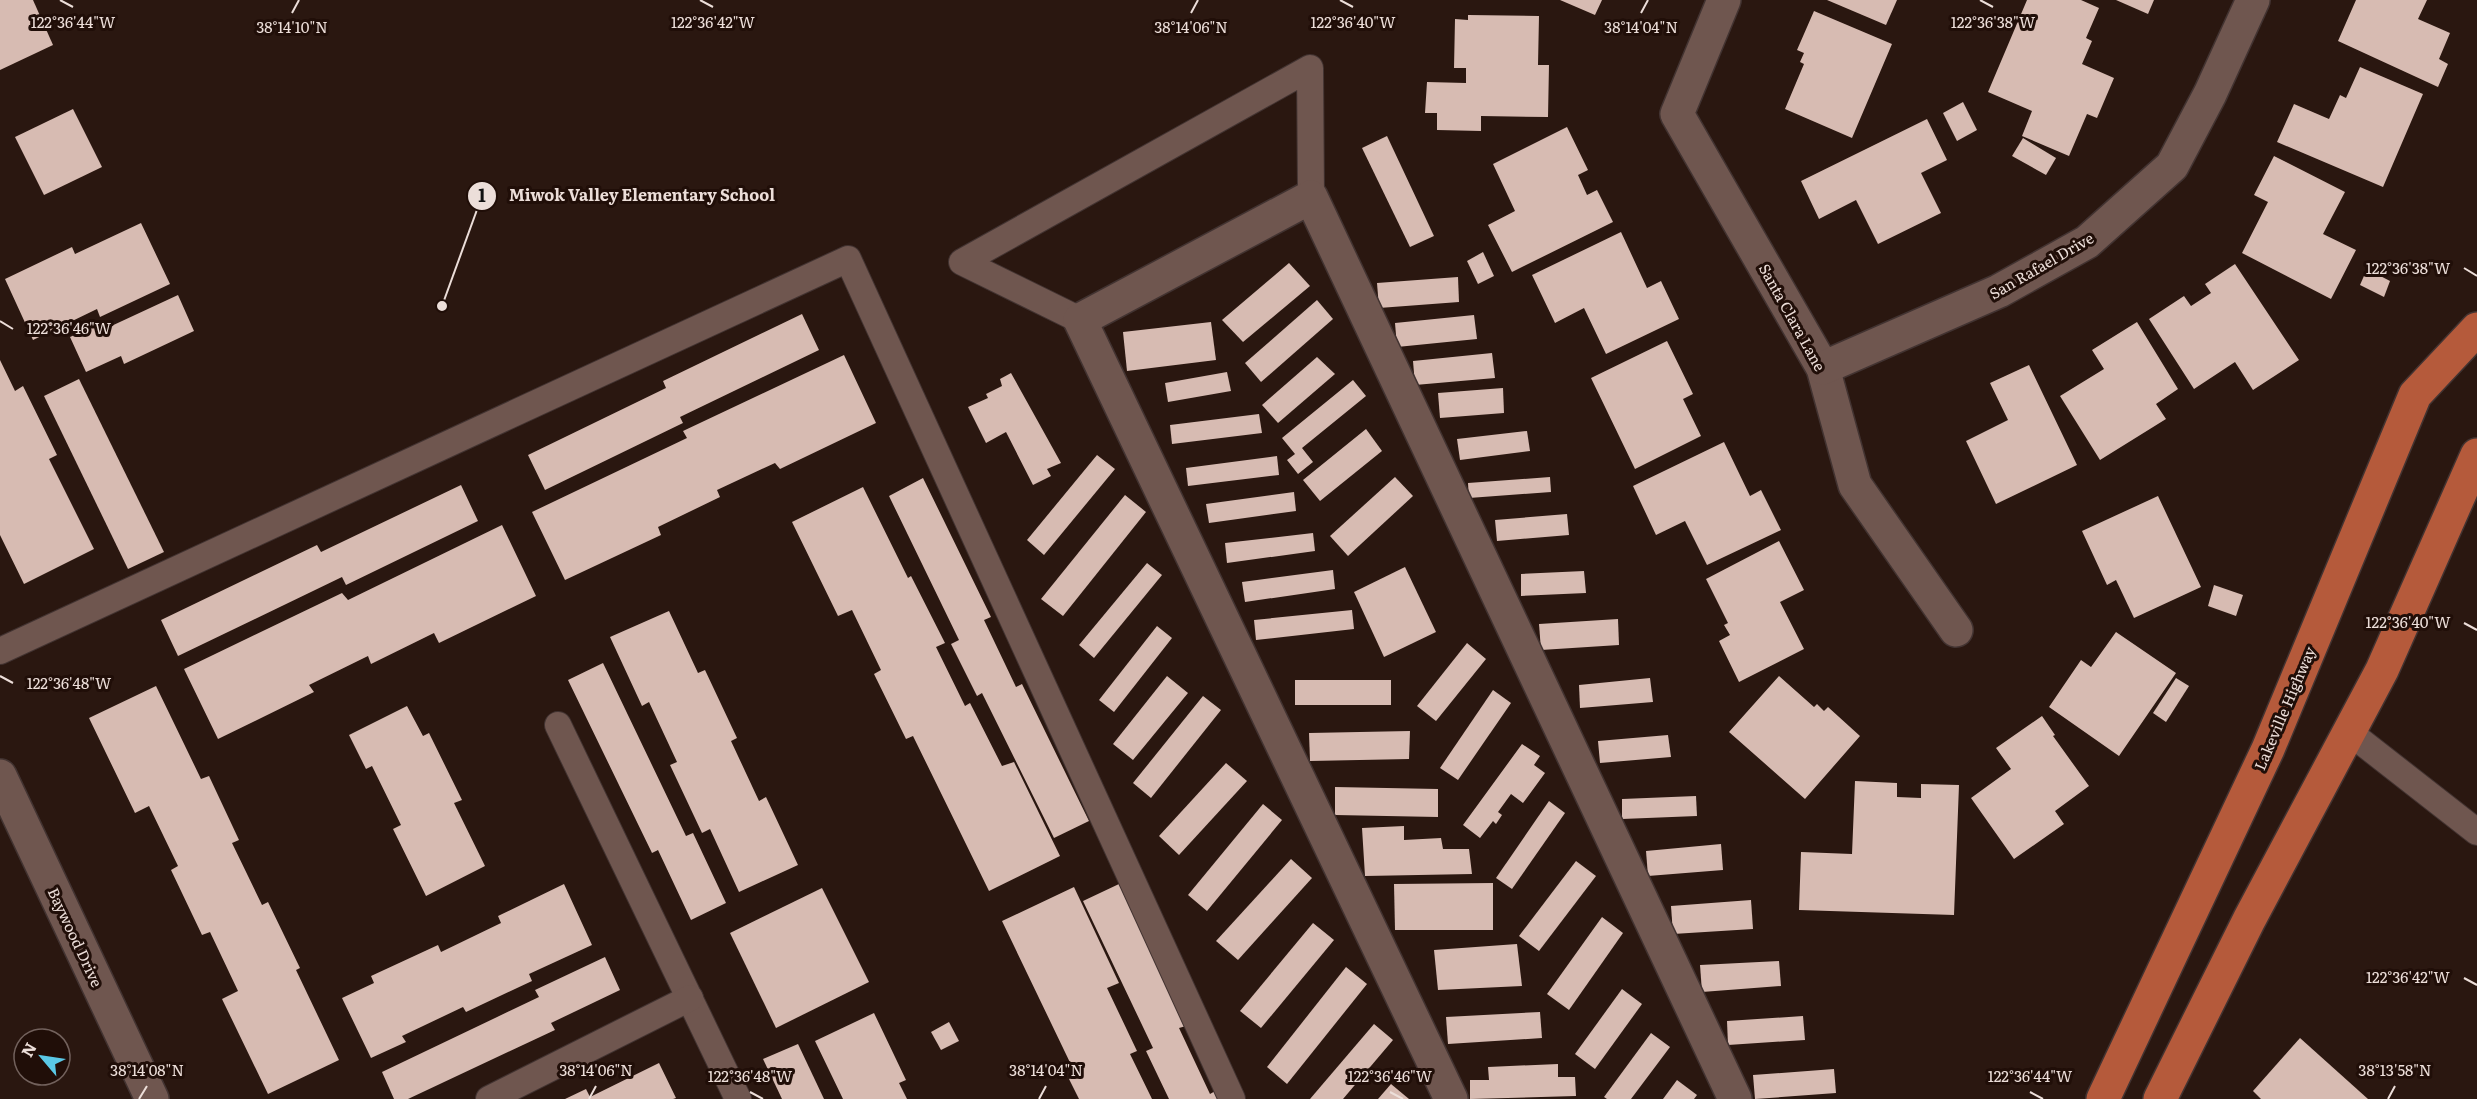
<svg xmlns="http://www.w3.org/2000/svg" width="2477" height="1099" viewBox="0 0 2477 1099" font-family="Literata,serif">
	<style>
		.building { fill: #d7bbb2 }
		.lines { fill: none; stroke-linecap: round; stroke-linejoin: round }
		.lane-casing { stroke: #423331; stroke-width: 28 }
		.street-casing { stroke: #423331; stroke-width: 36 }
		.primary-casing { stroke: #423331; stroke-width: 36 }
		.lane { stroke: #6f564f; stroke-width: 26 }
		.street { stroke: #6f564f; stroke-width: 33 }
		.primary { stroke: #b55a3b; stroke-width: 33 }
		.ticks { fill: none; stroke: #ecded9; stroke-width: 2 }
		.labels { text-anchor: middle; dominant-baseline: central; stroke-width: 6; stroke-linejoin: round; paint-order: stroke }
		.street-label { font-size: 15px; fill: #ecded9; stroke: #200e08 }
		.ticks-label { font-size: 15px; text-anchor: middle; fill: #ecded9; stroke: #200e08; stroke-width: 6; stroke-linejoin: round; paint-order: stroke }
		.leader { fill: none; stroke: #ecded9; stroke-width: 2 }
		.callout-dot { fill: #ecded9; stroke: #200e08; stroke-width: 2 }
		.mark-label { font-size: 18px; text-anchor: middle; font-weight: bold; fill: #111 }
		.callout-label { font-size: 16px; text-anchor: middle; font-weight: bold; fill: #ecded9; stroke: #200e08; stroke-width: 6; stroke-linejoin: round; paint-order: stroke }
	</style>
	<rect width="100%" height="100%" fill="#2a1710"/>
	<g class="building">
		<path d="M0 0H33L53 45 0 70Z"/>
		<path d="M1560 0H1602L1595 15Z"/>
		<path d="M1827 0H1897L1886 25Z"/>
		<path d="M2027 0H2081L2099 8 2086 38 2092 41 2082 64 2114 78 2097 118 2087 114 2069 156 2022 136 2032 111 1988 92Z"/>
		<path d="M2116 0H2154L2148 14Z"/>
		<path d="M2356 0H2427L2418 19 2450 33 2439 59 2448 64 2438 87 2338 41Z"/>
		<path d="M1814 11 1892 44 1852 138 1785 109 1804 64 1800 62 1804 53 1797 50Z"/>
		<path d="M1468 15 1539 16 1538 65H1549L1548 117 1481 116V131L1437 130V113H1425L1427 82 1466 83V68H1454L1455 19 1468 20Z"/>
		<path d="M2360 67 2423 94 2383 187 2277 142 2294 104 2329 119 2340 95 2346 98Z"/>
		<path d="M1963 102 1977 130 1957 141 1943 113Z"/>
		<path d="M73 109 102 167 44 195 15 137Z"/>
		<path d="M1927 119 1947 160 1921 173 1941 213 1878 244 1856 200 1819 219 1801 181Z"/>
		<path d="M1567 127 1588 170 1578 175 1587 195 1597 190 1613 222 1512 272 1488 225 1515 211 1493 164Z"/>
		<path d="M1387 136 1434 236 1410 247 1362 148Z"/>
		<path d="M2023 138 2056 158 2046 175 2012 156Z"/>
		<path d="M2274 156 2345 192 2323 234 2356 250 2331 299 2242 253 2268 202 2254 195Z"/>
		<path d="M141 223 170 284 100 317 97 309 33 340 5 279 72 247 75 254Z"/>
		<path d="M1621 232 1647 288 1661 281 1679 319 1606 354 1584 308 1555 323 1532 275Z"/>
		<path d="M1483 252 1494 276 1478 284 1467 261Z"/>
		<path d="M1289 263 1310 286 1243 342 1222 320Z"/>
		<path d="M2235 264 2299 360 2253 390 2235 362 2194 389 2149 319 2184 296 2191 306 2211 293 2205 284Z"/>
		<path d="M2367 269 2390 281 2384 297 2360 285Z"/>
		<path d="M1458 277 1459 302 1379 308 1377 283Z"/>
		<path d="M178 295 194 331 124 364 121 356 86 372 70 337 104 322 107 328Z"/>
		<path d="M1317 300 1333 319 1261 382 1245 363Z"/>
		<path d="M802 314 819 350 680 417 683 423 545 490 528 455 666 388 663 381Z"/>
		<path d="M1474 315 1477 339 1397 347 1395 323Z"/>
		<path d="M1211 322 1216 360 1127 371 1123 332Z"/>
		<path d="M2137 322 2178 389 2156 404 2166 419 2100 460 2060 396 2104 369 2092 350Z"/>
		<path d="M1667 341 1693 394 1683 399 1701 436 1635 469 1591 378Z"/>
		<path d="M1492 353 1495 378 1415 385 1413 361Z"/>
		<path d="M844 355 876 423 780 469 775 463 717 490 720 497 658 527 661 535 565 580 532 512 687 438 683 431Z"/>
		<path d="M1317 357 1335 374 1278 423 1262 405Z"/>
		<path d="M0 360 15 391 23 386 57 455 49 459 94 549 24 584 0 535Z"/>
		<path d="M2029 365 2077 465 1996 504 1966 441 2008 420 1990 383Z"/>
		<path d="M1227 372 1231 391 1168 402 1165 383Z"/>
		<path d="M1011 373 1061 463 1047 469 1051 476 1033 485 1006 432 986 443 968 407 988 398 986 394 1002 386 1000 379Z"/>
		<path d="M79 379 164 552 128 569 44 396Z"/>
		<path d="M1353 380 1366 396 1302 448 1313 462 1298 474 1287 460 1295 454 1282 438Z"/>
		<path d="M1503 388 1504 413 1440 418 1438 393Z"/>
		<path d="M1259 414 1262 433 1172 444 1170 425Z"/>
		<path d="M1366 429 1382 451 1320 501 1303 480Z"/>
		<path d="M1527 431 1530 451 1460 460 1457 439Z"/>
		<path d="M1724 442 1750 496 1761 490 1781 530 1707 565 1685 521 1656 535 1633 486Z"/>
		<path d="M1097 455 1115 469 1044 555 1027 540Z"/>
		<path d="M1277 456 1279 475 1188 486 1186 468Z"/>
		<path d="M1395 477 1413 496 1348 556 1330 536Z"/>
		<path d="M1550 477 1551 492 1469 498 1468 483Z"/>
		<path d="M923 478 991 617 984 620 1016 687 1022 684 1089 821 1054 838 982 693 977 696 951 644 959 640 889 496Z"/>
		<path d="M461 485 478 521 346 585 342 577 178 656 161 620 317 545 321 552Z"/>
		<path d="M863 487 908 578 911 576 945 643 936 647 965 706 970 703 1002 766 1014 762 1060 856 989 891 913 736 906 739 874 674 881 670 852 610 838 616 792 522Z"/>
		<path d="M1294 492 1296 511 1209 523 1206 504Z"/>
		<path d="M1125 495 1146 512 1063 616 1041 599Z"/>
		<path d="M2158 496 2201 587 2134 618 2116 580 2107 585 2082 531Z"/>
		<path d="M1567 514 1569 535 1497 541 1495 520Z"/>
		<path d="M502 525 536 596 439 643 434 633 371 664 368 656 309 685 314 692 218 739 184 669 342 593 348 600Z"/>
		<path d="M1313 533 1315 551 1227 563 1225 543Z"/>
		<path d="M1779 541 1804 590 1780 602 1804 649 1739 682 1719 641 1730 635 1724 625 1728 623 1706 579Z"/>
		<path d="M1147 563 1162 575 1094 658 1079 645Z"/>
		<path d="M1405 567 1436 632 1384 657 1354 592Z"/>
		<path d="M1333 570 1335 589 1245 602 1242 582Z"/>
		<path d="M1584 571 1586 593 1521 596V574Z"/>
		<path d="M2214 585 2243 595 2236 616 2208 606Z"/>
		<path d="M1352 610 1354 629 1256 640 1254 620Z"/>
		<path d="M669 611 698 673 705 670 737 738 731 741 759 801 766 797 798 865 739 892 710 829 702 833 670 765 677 762 649 702 642 706 610 637Z"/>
		<path d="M1618 619 1619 645 1541 650 1539 624Z"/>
		<path d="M1157 626 1172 638 1114 712 1099 700Z"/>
		<path d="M2116 632 2176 673 2119 756 2049 707 2081 660 2091 667Z"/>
		<path d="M1467 643 1486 659 1436 721 1417 706Z"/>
		<path d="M603 663 686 836 693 833 726 903 691 920 658 850 652 853 568 680Z"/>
		<path d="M1167 676 1188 693 1133 760 1113 744Z"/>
		<path d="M1779 676 1814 707 1817 704 1824 711 1828 707 1860 736 1805 799 1729 732Z"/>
		<path d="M1650 678 1653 702 1580 708 1579 685Z"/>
		<path d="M2176 678 2189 686 2166 722 2153 713Z"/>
		<rect x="1295" y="680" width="96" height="25"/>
		<path d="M156 686 201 779 209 776 239 840 232 843 262 905 268 902 300 968 296 970 339 1060 268 1094 222 999 238 991 210 932 202 935 171 870 178 866 149 806 135 813 89 718Z"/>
		<path d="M1493 690 1511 703 1458 780 1440 768Z"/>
		<path d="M1203 696 1221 710 1151 798 1133 783Z"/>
		<path d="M407 706 423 736 429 733 462 800 454 803 485 866 426 896 393 829 401 825 372 766 366 769 349 735Z"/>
		<path d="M2042 716 2055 735 2053 736 2089 786 2055 811 2064 824 2014 859 1971 798 2011 769 1996 748Z"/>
		<path d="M1410 731 1409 759 1310 761 1309 733Z"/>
		<path d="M1668 735 1671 757 1600 763 1598 741Z"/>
		<path d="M1522 744 1540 756 1534 765 1545 773 1523 803 1511 794 1498 812 1502 815 1496 824 1493 821 1480 838 1463 825Z"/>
		<path d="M1226 763 1247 781 1179 855 1159 836Z"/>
		<path d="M1855 781 1897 783V797L1921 798V784L1959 785 1954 915 1799 910 1801 852 1852 854Z"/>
		<path d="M1335 787 1438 789V817L1335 815Z"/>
		<path d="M1696 796 1697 816 1622 819V799Z"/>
		<path d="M1549 801 1565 813 1512 889 1496 878Z"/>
		<path d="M1263 804 1282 820 1207 911 1188 895Z"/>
		<path d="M1404 826V840L1441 838 1443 849H1469L1472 874 1365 876 1362 828Z"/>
		<path d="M1721 844 1723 870 1648 876 1646 851Z"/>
		<path d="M1291 859 1312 878 1238 960 1216 941Z"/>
		<path d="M1576 861 1596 876 1539 951 1519 936Z"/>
		<path d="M1493 883V930H1395L1394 884Z"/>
		<path d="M564 884 592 945 529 974 532 981 466 1012 463 1007 402 1036 406 1042 371 1058 342 998 374 983 371 976 438 945 441 952 501 923 498 916Z"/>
		<path d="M1119 884 1186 1026 1179 1028 1210 1094 1217 1090 1221 1099H1169L1146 1051 1153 1048 1083 901Z"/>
		<path d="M1074 887 1119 983 1107 988 1137 1051 1130 1054 1152 1099H1079L1069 1079 1076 1075 1002 921Z"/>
		<path d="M822 888 869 982 776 1028 730 933Z"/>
		<path d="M1751 900 1753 929 1673 934 1671 906Z"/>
		<path d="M1602 917 1623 933 1569 1010 1547 994Z"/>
		<path d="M1313 923 1334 940 1261 1028 1240 1011Z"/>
		<path d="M1517 944 1522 986 1438 990 1434 950Z"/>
		<path d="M605 957 620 990 551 1023 555 1030 408 1099H394L382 1072 539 997 535 990Z"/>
		<path d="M1779 961 1781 986 1702 992 1700 965Z"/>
		<path d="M1346 967 1367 984 1287 1084 1267 1067Z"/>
		<path d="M1622 989 1642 1004 1595 1069 1575 1054Z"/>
		<path d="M1540 1012 1542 1038 1448 1044 1446 1017Z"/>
		<path d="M874 1013 906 1080 899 1083 907 1099H843L815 1041Z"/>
		<path d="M1803 1016 1805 1040 1728 1045 1727 1021Z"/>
		<path d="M949 1022 959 1041 941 1050 931 1032Z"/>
		<path d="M1374 1024 1393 1040 1343 1099H1310Z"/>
		<path d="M1651 1033 1670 1047 1631 1099H1607L1604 1097Z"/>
		<path d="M2300 1038 2368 1099H2261L2253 1091Z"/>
		<path d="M798 1044 824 1099H782L763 1059Z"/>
		<path d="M659 1063 676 1098 673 1099H565L586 1089 590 1097Z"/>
		<path d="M1558 1064V1077H1575L1576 1096 1470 1099V1080H1489L1488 1067Z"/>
		<path d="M1834 1069 1836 1093 1755 1099 1753 1075Z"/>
		<path d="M1677 1080 1697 1095 1694 1099H1663Z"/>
		<path d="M1391 1084 1409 1099H1378Z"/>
	</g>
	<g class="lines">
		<g class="lane-casing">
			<g id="lane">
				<path d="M1080 320 962 262 1310 68 1311 197"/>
				<path d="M0 651 848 259 1232 1099"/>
				<path d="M558 725 738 1099"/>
				<path d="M2349 732 2477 832"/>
				<path d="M489 1099 690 998"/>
			</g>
		</g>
		<g class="street-casing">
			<g id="street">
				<path d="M1724 0 1677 114 1823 368 1855 485 1956 630"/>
				<path d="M1823 368 1999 291 2087 242 2172 166 2210 94 2253 0"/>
				<path d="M0 776 152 1099"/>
				<path d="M1451 1099 1080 320 1311 197 1735 1099"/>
			</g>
		</g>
		<g class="primary-casing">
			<g id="primary">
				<path d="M2103 1099 2268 749 2415 395 2477 329"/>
				<path d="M2160 1099 2249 920 2382 670 2477 455"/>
			</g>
		</g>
		<use href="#lane" class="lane"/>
		<use href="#street" class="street"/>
		<use href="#primary" class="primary"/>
	</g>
	<path class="ticks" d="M60 0 73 7M700 0 713 7M1340 0 1353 7M1980 0 1993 7M292 13 299 0M1191 13 1198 0M1641 13 1648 0M2464 268 2477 276M0 321 13 329M2464 623 2477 630M0 676 13 683M2464 978 2477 985M750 1092 763 1099M1390 1092 1403 1099M2030 1092 2043 1099M139 1099 147 1086M589 1099 596 1086M1039 1099 1046 1086M2388 1099 2395 1086"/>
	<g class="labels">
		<g class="street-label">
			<text transform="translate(2041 265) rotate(-30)">San Rafael Drive</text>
			<text transform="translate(1793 317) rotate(61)">Santa Clara Lane</text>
			<text transform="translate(2284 708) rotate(-67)">Lakeville Highway</text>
			<text transform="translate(76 937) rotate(65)">Baywood Drive</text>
		</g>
	</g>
	<g class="ticks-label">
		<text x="713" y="28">122°36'42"W</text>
		<text x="73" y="28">122°36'44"W</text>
		<text x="1353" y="28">122°36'40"W</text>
		<text x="1993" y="28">122°36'38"W</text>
		<text x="292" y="33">38°14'10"N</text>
		<text x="1191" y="33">38°14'06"N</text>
		<text x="1641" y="33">38°14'04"N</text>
		<text x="2408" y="274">122°36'38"W</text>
		<text x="69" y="334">122°36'46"W</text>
		<text x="2408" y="628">122°36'40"W</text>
		<text x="69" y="689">122°36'48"W</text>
		<text x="2408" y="983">122°36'42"W</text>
		<text x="147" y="1076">38°14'08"N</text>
		<text x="596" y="1076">38°14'06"N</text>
		<text x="1046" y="1076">38°14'04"N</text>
		<text x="2395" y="1076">38°13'58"N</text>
		<text x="750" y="1082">122°36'48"W</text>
		<text x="1390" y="1082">122°36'46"W</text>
		<text x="2030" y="1082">122°36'44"W</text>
	</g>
	<path class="leader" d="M442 306L482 196"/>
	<g class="callout-dot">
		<circle cx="442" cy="306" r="6"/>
		<circle cx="482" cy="196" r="15"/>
	</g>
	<g class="mark-label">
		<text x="482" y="202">1</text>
	</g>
	<g class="callout-label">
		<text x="642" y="201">Miwok Valley Elementary School</text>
	</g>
	<g transform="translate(42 1057) rotate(299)"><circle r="28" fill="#200e08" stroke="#72615c" stroke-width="1.5"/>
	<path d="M0-4.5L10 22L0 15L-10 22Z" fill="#5ac8e6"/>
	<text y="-9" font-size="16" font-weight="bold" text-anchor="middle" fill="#ecded9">N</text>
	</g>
</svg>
